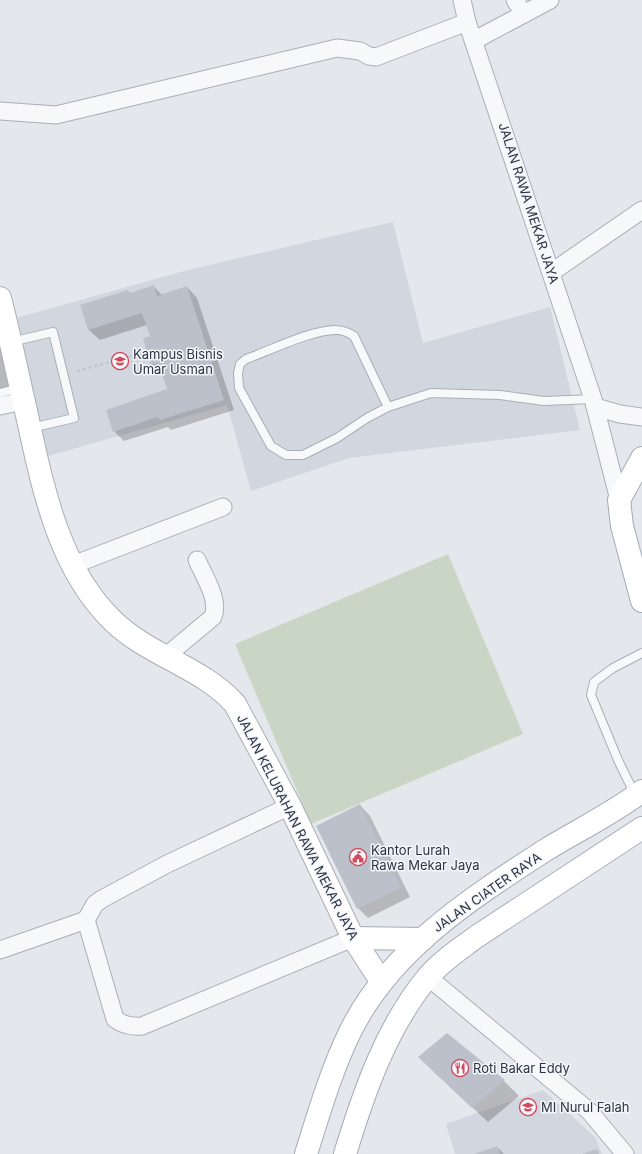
<svg xmlns="http://www.w3.org/2000/svg" width="642" height="1154" viewBox="0 0 642 1154" font-family="Inter,sans-serif">
	<style>
		.built { fill: #d2d6de }
		.green { fill: #c9d6c5 }
		.shadow { fill: #0003 }
		.building { fill: #bbc0ca }
		.lines { fill: none; stroke-linecap: round; stroke-linejoin: round }
		.lane-casing { stroke: #a9aeb7; stroke-width: 10 }
		.street-casing { stroke: #a9aeb7; stroke-width: 19 }
		.secondary-casing { stroke: #a9aeb7; stroke-width: 24 }
		.primary-casing { stroke: #a3abb8; stroke-width: 24 }
		.path { stroke: #c2c5cb; stroke-width: 2.5; stroke-dasharray: 3 3; stroke-linecap: butt }
		.lane { stroke: #f7f8fa; stroke-width: 8 }
		.street { stroke: #f7f8fa; stroke-width: 17 }
		.secondary { stroke: #fff; stroke-width: 22 }
		.primary { stroke: #fff; stroke-width: 22 }
		.labels { text-anchor: middle; dominant-baseline: central; stroke-width: 3; stroke-linejoin: round; paint-order: stroke }
		.street-label { font-size: 13px; fill: #2b3445; stroke: #f4f6f9 }
		.poi-label { font-size: 13px; fill: #2b3445; stroke: #f4f6f9; text-anchor: start }
	</style>
	<rect width="100%" height="100%" fill="#e4e7ec"/>
	<g class="built">
		<path d="M393 222 423 343 550 307 580 430 349 458 251 491 227 405 48 456 16 318 184 271Z"/>
		<path d="M543 1090 595 1137 602 1154H455L446 1124Z"/>
	</g>
	<path class="green" d="M448 554 523 734 311 824 235 644Z"/>
	<g class="shadow">
		<path d="M153 286 162 295 187 287 197 298 234 410 171 430 168 427 124 441 114 431 168 390 163 375 152 365 144 339 151 337 147 325 100 340 89 330 82 306 128 291 131 294Z"/>
		<path d="M0 336 16 404 0 407Z"/>
		<path d="M360 805 370 816 410 897 368 918 358 908Z"/>
		<path d="M447 1034 504 1081 519 1096 488 1122 434 1072Z"/>
		<path d="M497 1147 504 1154H476Z"/>
	</g>
	<g class="building">
		<path d="M154 285 157 296 187 286 224 400 160 420 158 417 113 432 106 410 167 389 158 363 151 365 147 352 143 338 150 336 142 313 88 330 80 305 128 290 130 293Z"/>
		<path d="M360 804 401 887 357 909 316 826Z"/>
		<path d="M447 1033 505 1080 472 1108 418 1057Z"/>
		<path d="M497 1146 500 1154H474Z"/>
		<path d="M597 1149 599 1154H582Z"/>
	</g>
	<g class="lines">
		<g class="lane-casing">
			<g id="lane">
				<path d="M11 342 53 332 74 418 31 428"/>
				<path d="M0 393 20 388"/>
				<path d="M388 407 354 336C349 333 344 330 337 330 313 329 269 351 246 359L240 364 238 373 239 388 271 446 286 455H303L337 438 367 418 388 407 431 393 500 395 544 401 593 399"/>
				<path d="M635 795 618 760 591 695 594 682 613 668 642 653"/>
			</g>
		</g>
		<g class="street-casing">
			<g id="street">
				<path d="M462 0 467 22 593 399 619 500"/>
				<path d="M515 0 524 14"/>
				<path d="M475 40 550 0"/>
				<path d="M0 111 56 115 337 48 360 51 369 56 376 57 467 22"/>
				<path d="M552 272 642 210"/>
				<path d="M0 406 24 401"/>
				<path d="M595 407 620 414 642 417"/>
				<path d="M73 565 223 507"/>
				<path d="M165 657 213 617C220 600 204 576 197 560"/>
				<path d="M86 920 95 904 102 899 167 864 290 806"/>
				<path d="M0 950 86 920 115 1019C123 1025 132 1027 142 1026L353 938"/>
				<path d="M428 977 589 1111 625 1154"/>
			</g>
		</g>
		<g class="secondary-casing">
			<path id="secondary" d="M0 298C9 333 16 367 24 402 41 477 55 565 113 621 149 656 202 667 235 704L290 806 353 938 381 981"/>
		</g>
		<g class="primary-casing">
			<g id="primary">
				<path d="M642 458 619 500 622 526 642 601"/>
				<path d="M353 938 423 939"/>
				<path d="M306 1154C319 1113 331 1071 350 1032 390 950 470 899 544 851 576 831 612 814 642 791"/>
				<path d="M345 1154C364 1092 386 1028 427 978 440 962 460 949 476 937L642 828"/>
			</g>
		</g>
		<path class="path" d="M77 371 147 352"/>
		<use href="#lane" class="lane"/>
		<use href="#street" class="street"/>
		<use href="#secondary" class="secondary"/>
		<use href="#primary" class="primary"/>
	</g>
	<defs>
		<g id="university-ring" transform="scale(0.9)"><circle r="9.5" fill="#f4f6f9" stroke="#d1495b" stroke-width="1.5"/><path d="M0-5L7-2L0 1L-7-2ZM-4 1L0 2.5L4 1V4Q0 6-4 4Z" fill="#d1495b"/></g>
		<g id="civic-ring" transform="scale(0.9)"><circle r="9.5" fill="#f4f6f9" stroke="#d1495b" stroke-width="1.5"/><path d="M-.6-6.5H3V-4.5H.6V-3L4-1V1h2V6H-6V1h2V-1L-.6-3ZM-1.2 2.5V6h2.4V2.5Z" fill="#d1495b"/></g>
		<g id="restaurant-ring" transform="scale(0.9)"><circle r="9.5" fill="#f4f6f9" stroke="#d1495b" stroke-width="1.5"/><path d="M-5-6h1v4h1v-4h1v4h1v-4h1v5L-1.5 .5V6h-2V.5L-5-1ZM5-6V6H3V1.5H1.5Q1.5-4 5-6Z" fill="#d1495b"/></g>
		<g id="school-ring" transform="scale(0.9)"><circle r="9.5" fill="#f4f6f9" stroke="#d1495b" stroke-width="1.5"/><path d="M0-5L7-2L0 1L-7-2ZM-4 1L0 2.5L4 1V4Q0 6-4 4Z" fill="#d1495b"/></g>
	</defs>
	<g fill-rule="evenodd">
		<use href="#university-ring" x="120" y="361"/>
		<use href="#civic-ring" x="358" y="857"/>
		<use href="#restaurant-ring" x="460" y="1068"/>
		<use href="#school-ring" x="528" y="1107"/>
	</g>
	<g class="labels">
		<g class="street-label">
			<text transform="translate(529 203) rotate(72)">JALAN RAWA MEKAR JAYA</text>
			<text transform="translate(298 827) rotate(63)">JALAN KELURAHAN RAWA MEKAR JAYA</text>
			<text transform="translate(487 892) rotate(-35)">JALAN CIATER RAYA</text>
		</g>
		<g class="poi-label">
			<text x="133" y="354">Kampus Bisnis<tspan x="133" dy="15">Umar Usman</tspan></text>
			<text x="371" y="850">Kantor Lurah<tspan x="371" dy="15">Rawa Mekar Jaya</tspan></text>
			<text x="473" y="1068">Roti Bakar Eddy</text>
			<text x="541" y="1107">MI Nurul Falah</text>
		</g>
	</g>
</svg>
